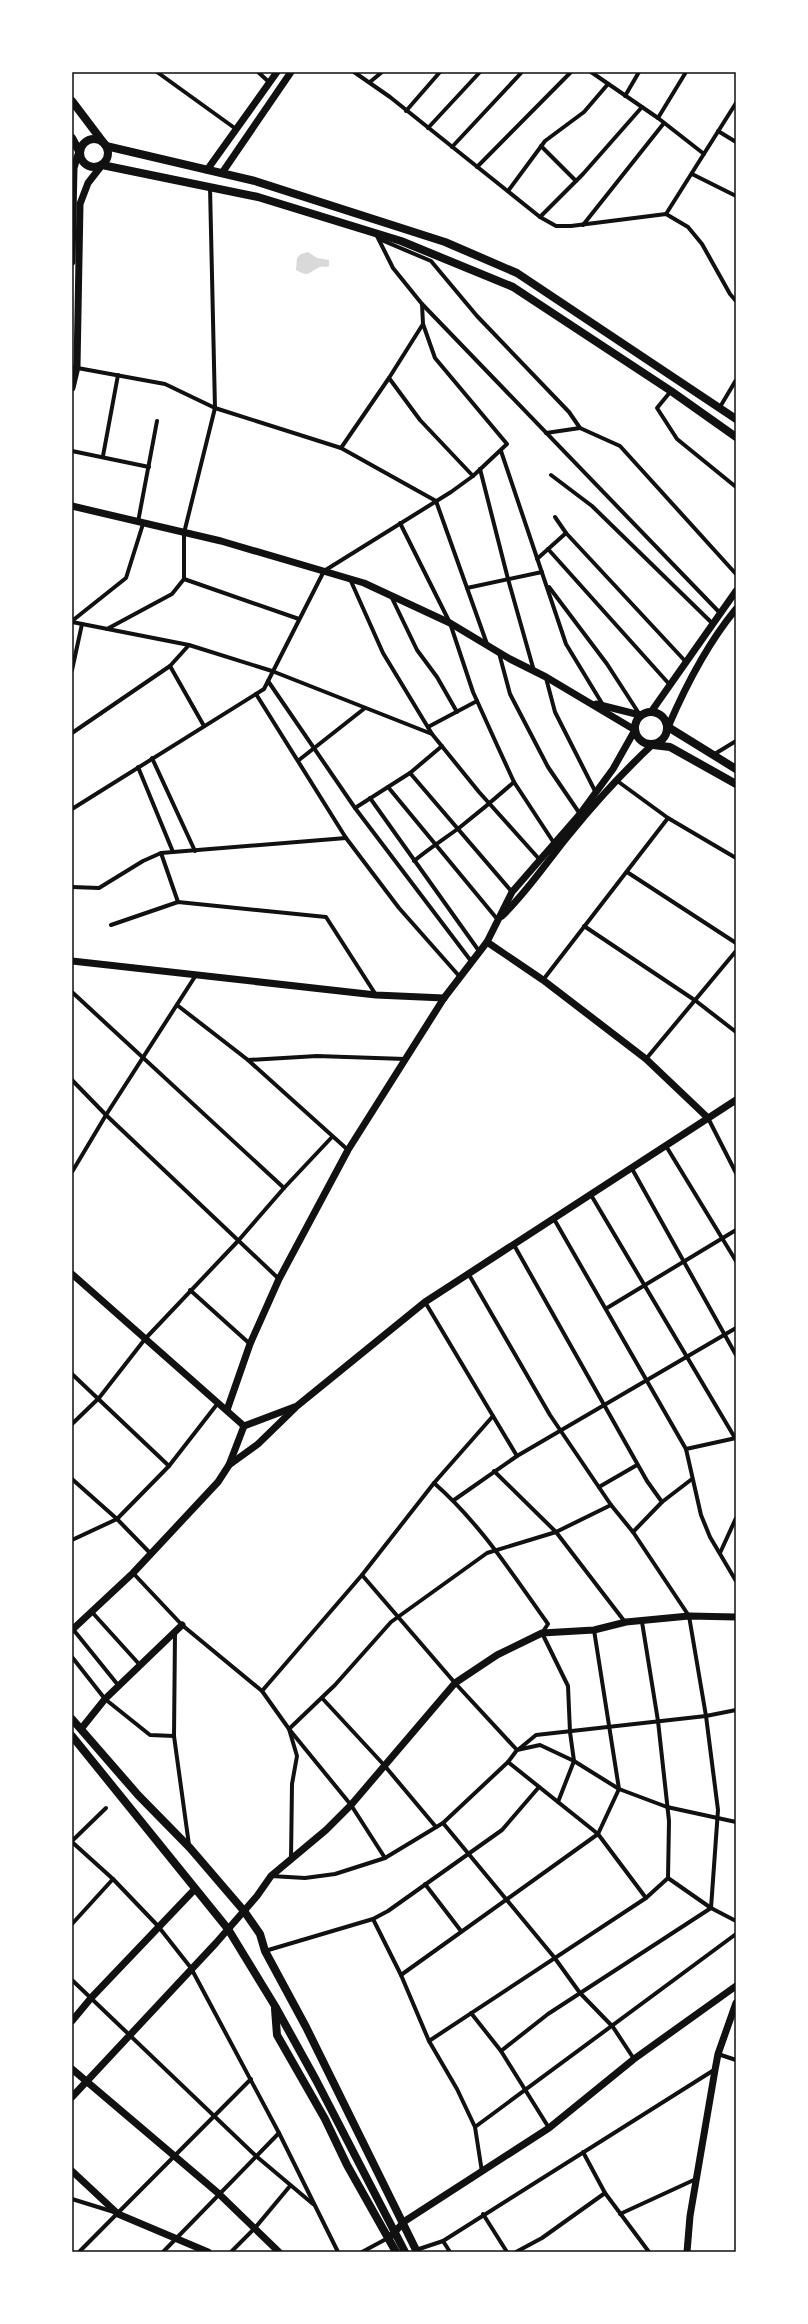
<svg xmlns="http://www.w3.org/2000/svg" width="808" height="2324" viewBox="0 0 808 2324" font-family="Jost,sans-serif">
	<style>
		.water { fill: #d9d9d9 }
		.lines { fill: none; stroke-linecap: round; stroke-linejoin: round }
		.minor { stroke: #111; stroke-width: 4 }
		.tertiary { stroke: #111; stroke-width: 7 }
		.secondary { stroke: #111; stroke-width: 7 }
		.primary { stroke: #111; stroke-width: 8 }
		.neatline { fill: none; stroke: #111; stroke-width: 1.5 }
	</style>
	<rect width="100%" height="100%" fill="#fff"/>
	<path class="water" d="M308 252 317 258 329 260V266C325 268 323 266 320 267 308 272 310 278 296 270L297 258 301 254Z"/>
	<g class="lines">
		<g class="minor">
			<path d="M157 72 236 129"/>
			<path d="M258 72 270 83"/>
			<path d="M354 72 390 97 540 217 556 226H571L666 214 688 227 702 244 730 294 736 301"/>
			<path d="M591 72 658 118 704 154"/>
			<path d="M370 82 382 72"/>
			<path d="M625 96 639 72"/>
			<path d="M406 111 440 72"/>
			<path d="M658 118 686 72"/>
			<path d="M428 128 480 72"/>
			<path d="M718 131 736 142"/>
			<path d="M541 146 576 181"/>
			<path d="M452 147 522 72"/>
			<path d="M477 167 571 72"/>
			<path d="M692 174 736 196"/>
			<path d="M508 191 545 141 584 112 608 84"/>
			<path d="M666 214 736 103"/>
			<path d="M540 217 583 174 642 107"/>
			<path d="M583 225 664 123"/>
			<path d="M379 239 431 261 477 316 569 412 580 428 620 446 736 574"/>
			<path d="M422 304 720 613"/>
			<path d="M423 324 389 378 420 420 473 476"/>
			<path d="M72 367 165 384 215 408 341 448 436 501 487 644"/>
			<path d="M671 391 657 408 677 439 736 487"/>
			<path d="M720 407 736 380"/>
			<path d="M546 433 580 428"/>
			<path d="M341 448 389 378"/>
			<path d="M72 451 149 467"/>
			<path d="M501 451 566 644 603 705"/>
			<path d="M103 456 118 375"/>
			<path d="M480 469 508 579 534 671"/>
			<path d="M551 475 592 506 712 623"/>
			<path d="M555 517 566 533"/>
			<path d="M138 522 157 421"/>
			<path d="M400 523 450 623 473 692 497 745 514 782 554 843"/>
			<path d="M548 549 670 685"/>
			<path d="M537 559 566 533 686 662"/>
			<path d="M184 579 299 619"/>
			<path d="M350 579 383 653 432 734 479 792 540 860"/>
			<path d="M549 587 607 664 640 715"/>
			<path d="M467 588 542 572"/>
			<path d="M391 596 417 650 437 677 457 712"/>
			<path d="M72 621 126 578 143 524"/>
			<path d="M72 622 189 645 272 671 432 734"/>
			<path d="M107 629 172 594 184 579V533L215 408 210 187"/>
			<path d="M499 653 510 694 548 767 580 814"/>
			<path d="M170 666 204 726"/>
			<path d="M72 670 82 624"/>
			<path d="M546 678 555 712 595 791"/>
			<path d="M268 681 355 808 471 961"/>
			<path d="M256 694 346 838 399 908 460 977"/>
			<path d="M428 727 477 701"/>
			<path d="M72 733 170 666 189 645"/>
			<path d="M713 755 736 741"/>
			<path d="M152 758 195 851"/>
			<path d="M299 760 365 708"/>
			<path d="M138 767 173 852"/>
			<path d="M410 773 512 892"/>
			<path d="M616 780 668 818 736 858"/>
			<path d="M388 787 498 920"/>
			<path d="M370 798 479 951"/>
			<path d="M355 808 410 773 442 746"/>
			<path d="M72 809 264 689 324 571 451 492 473 476 507 444 435 358 423 324 422 304 393 268 376 234"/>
			<path d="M161 853 178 902"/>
			<path d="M414 861C428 849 444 839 459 828 478 813 496 798 514 782"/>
			<path d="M627 872 736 943"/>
			<path d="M72 887 99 888 143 861 161 853 346 838"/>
			<path d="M111 925 178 902 326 917 376 995"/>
			<path d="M584 926 696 1001 736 1032"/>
			<path d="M543 980 668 818"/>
			<path d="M72 992 284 1188"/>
			<path d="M177 1005 248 1060 348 1150"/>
			<path d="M646 1059 736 951"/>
			<path d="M248 1060 317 1056 405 1059"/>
			<path d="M72 1080 106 1115 279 1279"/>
			<path d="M708 1118 736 1173"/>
			<path d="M666 1146 736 1261"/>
			<path d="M631 1167 736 1355"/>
			<path d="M72 1172 106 1115 196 975"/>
			<path d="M591 1195 735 1438"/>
			<path d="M554 1219 686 1449 701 1515 710 1537 736 1581"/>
			<path d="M514 1245 647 1481 662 1502 633 1532"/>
			<path d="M468 1273 550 1415 611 1505 633 1532 689 1616 706 1716 718 1810 711 1908"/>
			<path d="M190 1290 250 1344"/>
			<path d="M607 1308 736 1230"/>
			<path d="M72 1374 169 1466"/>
			<path d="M493 1416 517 1456"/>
			<path d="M72 1424 99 1398 145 1339 238 1241 284 1188 332 1137"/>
			<path d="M686 1449 736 1438"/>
			<path d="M494 1471 556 1532 625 1622"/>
			<path d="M72 1479 117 1519 151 1554"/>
			<path d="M434 1483C480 1523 513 1575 548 1624L542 1633 568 1686 570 1732 574 1761 558 1802"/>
			<path d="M599 1487 637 1465"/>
			<path d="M454 1500 517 1456 736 1328"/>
			<path d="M662 1502 692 1479"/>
			<path d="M72 1540 117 1519 169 1466 218 1403"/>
			<path d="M720 1553 736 1518"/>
			<path d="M133 1573 182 1625 262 1691 289 1729 351 1805 385 1858"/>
			<path d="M362 1575 455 1683 517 1750 508 1762 598 1834 646 1898"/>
			<path d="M91 1611 139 1664"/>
			<path d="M642 1622 658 1721 669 1821 668 1878"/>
			<path d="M72 1628 118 1685"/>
			<path d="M175 1633 174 1736 189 1845"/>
			<path d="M72 1657 105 1699 150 1735 174 1736"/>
			<path d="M262 1691 362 1575 434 1483 493 1416 425 1302"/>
			<path d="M322 1698 384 1765 436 1827"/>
			<path d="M519 1749 536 1735 706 1716 736 1710"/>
			<path d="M517 1750 540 1745 574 1761 619 1789 667 1807 736 1822"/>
			<path d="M443 1823 554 1957 580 1993 613 2027 634 2059"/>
			<path d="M72 1841 106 1808"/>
			<path d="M72 1842 113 1879 158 1926 191 1968 279 2133 338 2252"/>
			<path d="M291 1859 292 1784 297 1756 289 1729 335 1685 391 1622 487 1553 556 1532 611 1505"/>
			<path d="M271 1876 305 1878 335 1874 385 1858 443 1823 508 1762"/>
			<path d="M668 1878 711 1908 736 1921"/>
			<path d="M425 1884 461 1931"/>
			<path d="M373 1919 401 1975 429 2041 457 2089 475 2127 482 2172"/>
			<path d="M72 1924 113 1879"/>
			<path d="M265 1951 373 1919 388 1911 502 1830 539 1787"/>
			<path d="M401 1975 598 1834 619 1789 594 1630"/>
			<path d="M72 1980 256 2156 313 2204"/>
			<path d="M471 2013 501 2051 549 2128"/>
			<path d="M429 2041 646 1898 668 1878"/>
			<path d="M501 2051 548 2014 711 1908"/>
			<path d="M718 2054 736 2060"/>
			<path d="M475 2127 736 1934"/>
			<path d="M583 2152 605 2193 649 2252"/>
			<path d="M72 2199 114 2212"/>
			<path d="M483 2214 507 2252"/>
			<path d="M620 2214 696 2179"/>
			<path d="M443 2241 450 2252"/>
			<path d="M416 2250 443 2241 714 2070"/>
			<path d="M79 2252 251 2079"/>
			<path d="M163 2252 279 2133"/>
			<path d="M231 2252 255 2228 290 2186"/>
			<path d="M362 2252 388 2238"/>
			<path d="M516 2252 542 2238 605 2193"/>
		</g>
		<g class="tertiary">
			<path d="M487 942 543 980 646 1059 707 1117"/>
			<path d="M81 1729 105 1699 182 1625"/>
			<path d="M72 2069 218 2193 279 2252"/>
			<path d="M72 2171 118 2214 208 2252"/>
			<path d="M389 2238 405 2221 549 2128 634 2059 736 1986"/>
		</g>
		<g class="secondary">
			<path d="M207 170 277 72"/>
			<path d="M222 173 291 72"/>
			<path d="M72 262 74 168 79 151"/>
			<path d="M72 388 77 367 80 204 88 183 102 165"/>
			<path d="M72 506 221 541 364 583 450 623 510 659 546 677 635 730 613 769 580 814 512 892 487 942 444 998 348 1150 279 1279 250 1344 227 1410"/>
			<path d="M596 704 640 715"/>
			<path d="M651 712 736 591"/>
			<path d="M668 727C686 685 707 644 736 609"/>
			<path d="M502 916C527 892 546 863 568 836 594 804 622 773 652 745"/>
			<path d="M72 961 376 995 444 998"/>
			<path d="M72 1274 244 1426"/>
			<path d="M229 1465 258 1444 295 1408"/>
			<path d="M72 1630 133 1573 218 1482 229 1465 244 1426 297 1406 425 1302 736 1100"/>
			<path d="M72 2021 91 1998 195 1889"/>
			<path d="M72 2097 216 1943 257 1896 271 1876 326 1830 351 1805 455 1683 497 1655 542 1633 594 1630 626 1622 689 1616 736 1617"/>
			<path d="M687 2252 690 2216 715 2070 718 2054 736 2003"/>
		</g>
		<g class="primary">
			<path d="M72 101 106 146 255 181 445 242 517 273 736 419"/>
			<path d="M72 138 79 151"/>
			<circle cx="94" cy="153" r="14"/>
			<path d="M102 165 258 197 401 241 513 287 671 391 736 437"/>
			<circle cx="651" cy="728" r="16"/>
			<path d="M668 727 736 769"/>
			<path d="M653 745 670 747 736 784"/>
			<path d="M72 1719 138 1795 190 1848 244 1911 260 1934 265 1951 306 2027 417 2252"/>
			<path d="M72 1736 228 1929 275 2006 316 2080 405 2252"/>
			<path d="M275 2009 277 2035 325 2119 347 2165 396 2252"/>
		</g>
	</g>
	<rect width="808" height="2324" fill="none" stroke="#ffffff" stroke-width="146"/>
	<rect x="73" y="73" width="662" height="2178" class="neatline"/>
</svg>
